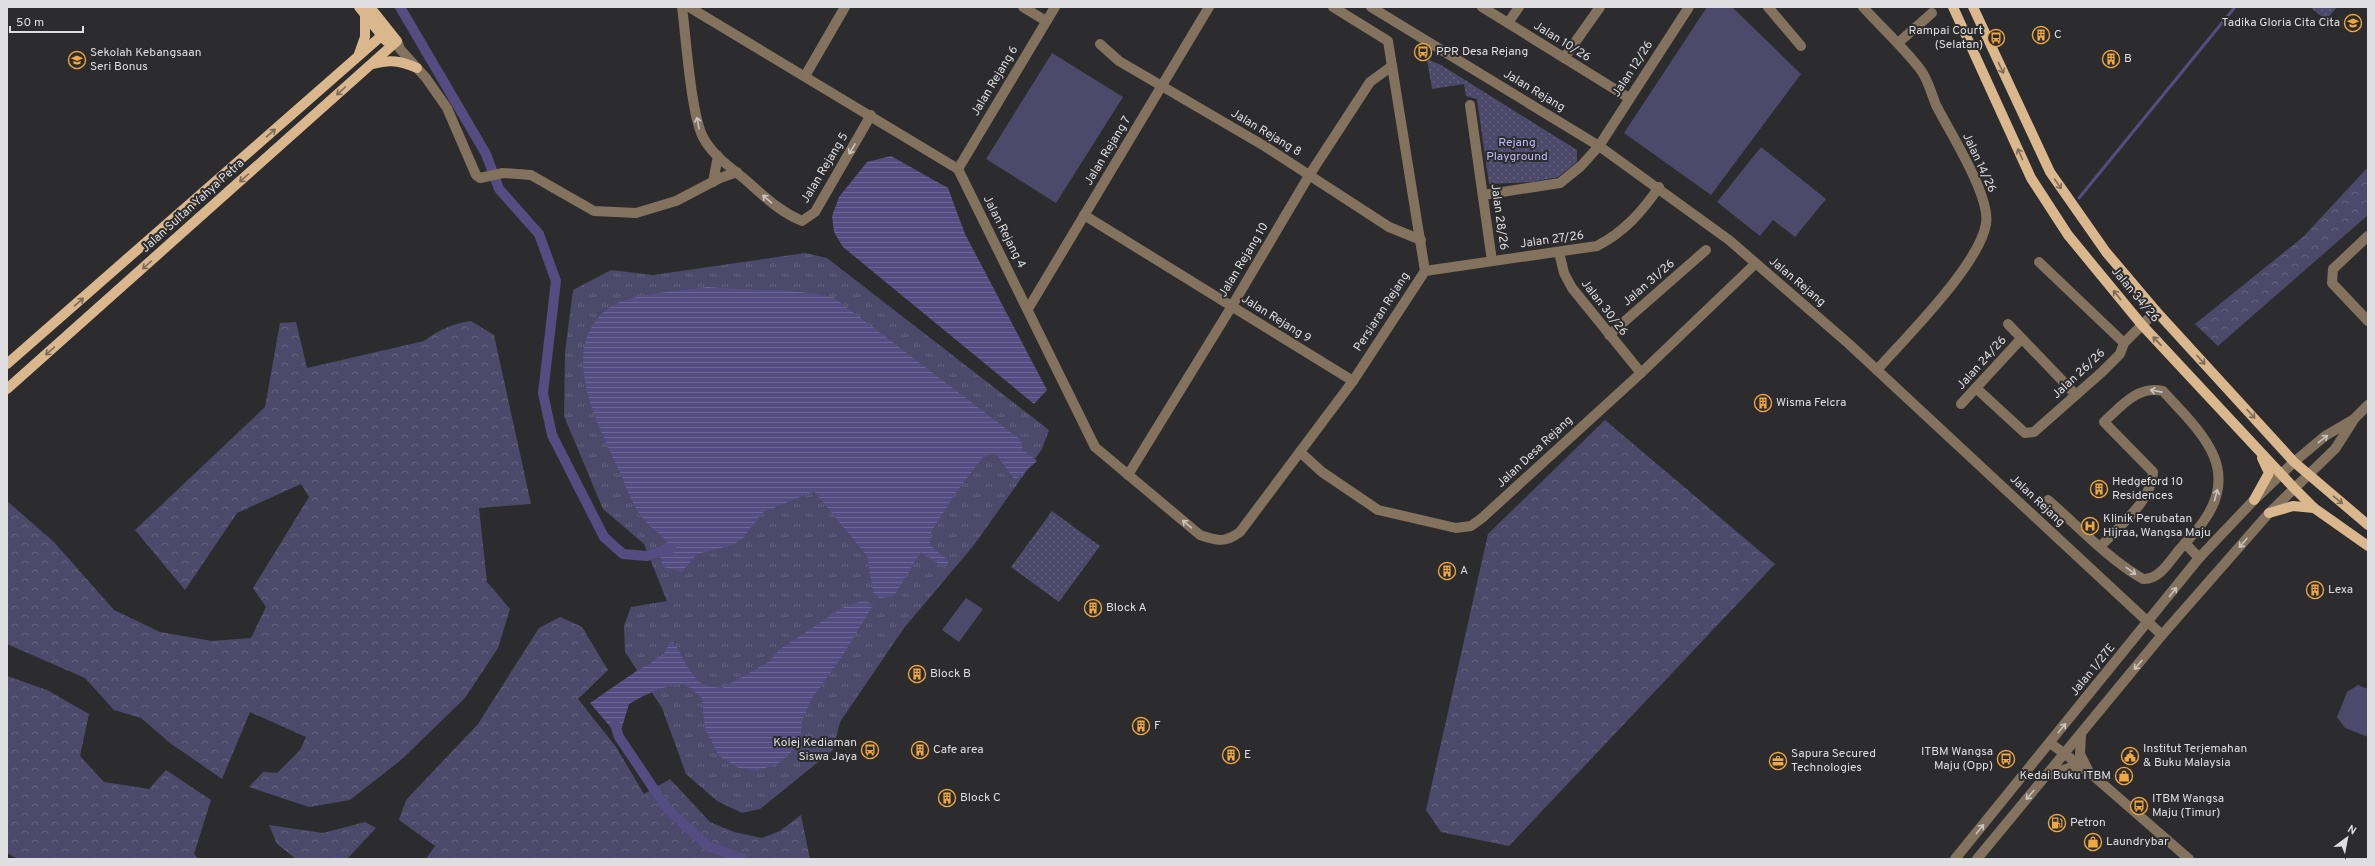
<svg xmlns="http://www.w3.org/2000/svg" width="2375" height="866" viewBox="0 0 2375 866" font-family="Overpass,sans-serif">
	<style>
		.grass { fill: url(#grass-tufts) }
		.forest { fill: url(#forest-crowns) }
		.park { fill: url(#park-dots) }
		.garden { fill: #4d496a }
		.water { fill: url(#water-rules) }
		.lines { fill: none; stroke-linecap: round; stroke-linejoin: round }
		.stream { stroke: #554d81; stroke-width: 3 }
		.canal { stroke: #554d81; stroke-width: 10 }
		.minor { stroke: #83725d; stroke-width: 10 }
		.major { stroke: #dab78c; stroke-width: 10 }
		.oneway { stroke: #7a6b59 }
		.oneway2 { stroke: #c8c4c0 }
		.labels { text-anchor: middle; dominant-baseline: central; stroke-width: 4; stroke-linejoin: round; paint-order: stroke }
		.poi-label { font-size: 12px; fill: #dfdfe1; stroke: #2c2c2f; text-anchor: start }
		.street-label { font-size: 12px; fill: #dfdfe1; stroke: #2c2c2f }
		.park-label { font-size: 12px; fill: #c1bafa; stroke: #2c2c2f }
	</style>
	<defs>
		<pattern id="grass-tufts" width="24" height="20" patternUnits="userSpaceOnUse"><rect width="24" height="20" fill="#4d496a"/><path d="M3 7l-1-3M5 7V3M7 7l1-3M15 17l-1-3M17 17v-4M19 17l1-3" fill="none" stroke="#66637f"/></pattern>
		<pattern id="forest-crowns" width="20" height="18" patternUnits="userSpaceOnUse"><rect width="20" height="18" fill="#4d496a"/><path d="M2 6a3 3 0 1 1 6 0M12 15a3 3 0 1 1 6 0" fill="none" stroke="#66637f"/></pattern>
		<pattern id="park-dots" width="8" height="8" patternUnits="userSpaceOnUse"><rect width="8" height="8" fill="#4d496a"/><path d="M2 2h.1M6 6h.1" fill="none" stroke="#66637f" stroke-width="1.8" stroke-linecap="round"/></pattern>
		<pattern id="water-rules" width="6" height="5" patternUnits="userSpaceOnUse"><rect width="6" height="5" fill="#554d81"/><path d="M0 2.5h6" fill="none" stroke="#6d6693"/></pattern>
	</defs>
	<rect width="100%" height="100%" fill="#2c2c2f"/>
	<path class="grass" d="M805 253 827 258 1049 430 1042 449 974 545 904 628 840 722 833 750 760 809 742 813 717 801 686 774 662 708 625 652 624 626 631 607 667 601 644 544 603 509 564 416 565 352 573 290 611 270 653 275Z"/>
	<g class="forest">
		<path d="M2368 167V215L2218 346 2195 324 2303 237Z"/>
		<path d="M471 321 494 335 531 504 479 508 487 582 510 609 498 648 465 698 401 760 350 800 309 807 249 787 263 772 277 773 300 750 306 737 250 712 222 779 170 743 141 718 114 710 85 678 7 644V501L54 542 114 610 160 632 212 641 251 638 266 607 253 588 309 497 301 484 237 513 185 590 135 530 265 407 280 323 296 322 307 368 424 341C440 329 452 324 471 321Z"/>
		<path d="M1605 420 1775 564 1509 846 1441 832 1426 810 1488 534Z"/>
		<path d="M560 617 582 627 608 670 578 699 616 747 644 794 670 779 710 822 734 832 762 838 780 831 801 815 810 859H426L435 846 399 820 406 800 478 724 539 628Z"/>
		<path d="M7 676 47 690 89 714 80 756 104 782 149 789 166 770 211 800 194 854 198 859H18L7 853Z"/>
		<path d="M365 822 376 828 347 859H296L277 844 269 825 323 833Z"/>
	</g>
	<g class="park">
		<path d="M2310 7H2337L2326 20Z"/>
		<path d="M1427 59 1441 65 1577 150V162L1558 177 1532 182 1489 184 1477 99 1466 96 1464 84 1432 89Z"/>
		<path d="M1052 511 1100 546 1059 602 1011 567Z"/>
	</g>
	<g class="garden">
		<path d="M1707 7H1732L1801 74 1711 195 1624 133Z"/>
		<path d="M1052 53 1123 97 1056 203 986 159Z"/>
		<path d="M1761 147 1826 199 1795 237 1773 220 1760 236 1717 202Z"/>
		<path d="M966 598 983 609 959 642 942 630Z"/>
		<path d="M2358 685 2368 689V737L2345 728 2337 717 2347 692Z"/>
	</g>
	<g class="water">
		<path d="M891 156 948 188 965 234 1047 390 1034 404 843 247 834 232 832 216 839 197 867 162Z"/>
		<path d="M707 287C749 291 792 288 833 297L1021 440 1023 450 1037 461 1015 480 995 453 983 457 957 491 931 532 930 545 949 561 945 568 921 552 894 596 879 598 873 592 867 556 814 491 762 513 744 537 733 545 697 554 682 572 663 567 658 548 668 542C659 533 645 523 638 512 629 497 623 478 615 462 595 418 559 349 607 309 627 293 682 291 707 287Z"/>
		<path d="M865 600 873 605 843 655 811 700 802 721 800 744 779 763 757 771 739 768 719 756 705 729 702 698 684 684C663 685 647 694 629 704L619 737 590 703 638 670 650 664 656 658 663 656 669 643 673 642C681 653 692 678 701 683 706 687 716 687 722 688L770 661 779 650 842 608Z"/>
	</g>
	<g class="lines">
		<path class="stream" d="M2079 198 2235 7"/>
		<g class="canal">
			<path d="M400 7 486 154 499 189 539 234 556 281 543 393 552 435 604 537 623 554 647 556 671 548"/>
			<path d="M615 724 619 737 668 810 708 846 743 859"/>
		</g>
		<g class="minor">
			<path d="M682 7C686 36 691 118 704 139 714 157 733 169 748 182 766 198 779 211 802 221L815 212 871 115"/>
			<path d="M689 7 958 169 1095 447 1200 535C1217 541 1225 543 1240 532L1353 381 1425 271 1388 41 1333 7"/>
			<path d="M1023 7 1046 21"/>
			<path d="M1371 7 1599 146 1729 240 1849 344 2162 635"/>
			<path d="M1482 7 1629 98"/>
			<path d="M1768 7 1801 46"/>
			<path d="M1863 7C1882 28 1903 47 1920 69 1928 79 1931 93 1936 105 1949 131 1991 196 1986 224 1979 265 1906 337 1877 370"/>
			<path d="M1508 23 1519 7"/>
			<path d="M397 41 400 49 426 78 447 108 476 175 480 178 503 173 531 175 594 211 636 213 676 201 720 178 737 172"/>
			<path d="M1898 43 1932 13"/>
			<path d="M1100 44 1119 61 1266 147 1389 227 1421 240"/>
			<path d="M1564 58 1600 7"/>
			<path d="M805 76 845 7"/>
			<path d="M1470 105 1492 261"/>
			<path d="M958 169 1055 7"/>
			<path d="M713 182 718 156"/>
			<path d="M1483 195 1560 183 1581 166 1599 146 1689 7"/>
			<path d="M1084 215 1353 381"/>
			<path d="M2368 236 2333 269 2332 283 2368 321"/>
			<path d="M1559 252 1564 273 1572 288 1641 373"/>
			<path d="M2039 262 2124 343"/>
			<path d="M1425 271 1597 246C1624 232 1642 212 1659 187"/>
			<path d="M1028 309 1209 7"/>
			<path d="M2008 324 2076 395"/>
			<path d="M1609 335 1706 250"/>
			<path d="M1976 388 2025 433 2034 432 2102 372 2120 354 2124 343 2156 311"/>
			<path d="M1961 404 2021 339"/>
			<path d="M1300 452 1322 472 1378 510 1456 528 1471 526 1482 518 1641 373 1755 264"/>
			<path d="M1128 475 1232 306 1310 174 1370 82 1392 66"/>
			<path d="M2048 500C2078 526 2108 559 2143 579 2159 580 2170 561 2179 550 2187 541 2196 532 2203 522 2243 467 2198 430 2163 391 2138 385 2121 406 2104 422L2153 472C2152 501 2119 526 2101 546"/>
			<path d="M2185 543 2199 558"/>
			<path d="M2081 735 2080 754 2088 770"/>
			<path d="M2050 743 2089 772 2189 859"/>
			<path d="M2048 775 2072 767 2084 769"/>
			<path d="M1955 859 2199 558 2254 500 2294 462 2325 436 2354 419 2368 405"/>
			<path d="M1977 859 2162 635 2269 513 2335 449 2353 421"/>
		</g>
		<g class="major">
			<path d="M359 7 386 41"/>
			<path d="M1953 7 2031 178 2068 235 2142 325 2294 488 2314 508 2368 546"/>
			<path d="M1973 7 2050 172 2106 252 2156 311 2294 462 2368 525"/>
			<path d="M359 54 365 37V16"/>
			<path d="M373 64C390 59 401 61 417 68"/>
			<path d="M7 364 387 31"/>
			<path d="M7 389 397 41 370 7"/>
			<path d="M2254 500 2269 473 2262 458"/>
			<path d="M2269 513 2293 506 2314 508"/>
		</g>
	</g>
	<defs><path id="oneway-shaft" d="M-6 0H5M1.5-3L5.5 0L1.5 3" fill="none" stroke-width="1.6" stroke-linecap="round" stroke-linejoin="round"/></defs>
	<g class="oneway">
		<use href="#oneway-shaft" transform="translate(2001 68) rotate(65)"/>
		<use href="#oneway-shaft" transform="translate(341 91) rotate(138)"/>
		<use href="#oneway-shaft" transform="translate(271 133) rotate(-41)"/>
		<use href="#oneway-shaft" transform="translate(2020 154) rotate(-114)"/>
		<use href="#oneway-shaft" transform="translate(244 178) rotate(138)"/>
		<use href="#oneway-shaft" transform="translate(2058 184) rotate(55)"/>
		<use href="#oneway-shaft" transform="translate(147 265) rotate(138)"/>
		<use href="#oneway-shaft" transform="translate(2117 295) rotate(-129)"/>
		<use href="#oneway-shaft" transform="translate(79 302) rotate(-41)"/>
		<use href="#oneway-shaft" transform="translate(2157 341) rotate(-133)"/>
		<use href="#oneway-shaft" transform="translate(50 351) rotate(138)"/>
		<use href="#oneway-shaft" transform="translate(2201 360) rotate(48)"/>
		<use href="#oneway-shaft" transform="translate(2251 414) rotate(48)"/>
		<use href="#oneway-shaft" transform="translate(2338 500) rotate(40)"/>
	</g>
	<g class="oneway2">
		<use href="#oneway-shaft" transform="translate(698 123) rotate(-101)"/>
		<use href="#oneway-shaft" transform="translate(852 149) rotate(120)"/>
		<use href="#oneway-shaft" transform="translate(767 199) rotate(-139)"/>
		<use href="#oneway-shaft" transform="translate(2156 391) rotate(-169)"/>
		<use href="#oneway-shaft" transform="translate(2323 439) rotate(-38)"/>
		<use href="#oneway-shaft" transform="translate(2216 495) rotate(-75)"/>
		<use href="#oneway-shaft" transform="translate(1187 524) rotate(-140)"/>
		<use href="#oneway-shaft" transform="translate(2243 543) rotate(131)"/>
		<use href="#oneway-shaft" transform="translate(2131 571) rotate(36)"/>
		<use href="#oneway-shaft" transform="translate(2173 592) rotate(-52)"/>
		<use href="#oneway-shaft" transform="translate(2138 665) rotate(130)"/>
		<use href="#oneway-shaft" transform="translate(2062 728) rotate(-51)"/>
		<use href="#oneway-shaft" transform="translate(2030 795) rotate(130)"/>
		<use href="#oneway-shaft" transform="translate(1980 829) rotate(-51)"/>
	</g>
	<defs>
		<g id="school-ring" transform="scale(0.9)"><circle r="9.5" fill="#2c2c2f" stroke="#f0a73e" stroke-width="1.5"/><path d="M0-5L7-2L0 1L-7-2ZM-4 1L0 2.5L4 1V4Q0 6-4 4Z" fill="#f0a73e"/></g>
		<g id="building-ring" transform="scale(0.9)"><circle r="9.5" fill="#2c2c2f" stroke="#f0a73e" stroke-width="1.5"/><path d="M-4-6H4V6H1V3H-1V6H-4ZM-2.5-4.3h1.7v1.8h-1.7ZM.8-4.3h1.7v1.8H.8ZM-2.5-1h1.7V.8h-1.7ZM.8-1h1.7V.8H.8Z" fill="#f0a73e"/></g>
		<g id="bus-ring" transform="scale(0.9)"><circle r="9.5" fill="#2c2c2f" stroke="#f0a73e" stroke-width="1.5"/><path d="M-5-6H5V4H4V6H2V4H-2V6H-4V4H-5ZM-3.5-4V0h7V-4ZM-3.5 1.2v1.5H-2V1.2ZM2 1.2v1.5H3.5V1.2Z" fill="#f0a73e"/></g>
		<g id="hospital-ring" transform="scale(0.9)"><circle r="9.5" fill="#2c2c2f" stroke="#f0a73e" stroke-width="1.5"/><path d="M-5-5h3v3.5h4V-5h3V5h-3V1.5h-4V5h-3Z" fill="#f0a73e"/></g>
		<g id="civic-ring" transform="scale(0.9)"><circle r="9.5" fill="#2c2c2f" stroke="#f0a73e" stroke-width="1.5"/><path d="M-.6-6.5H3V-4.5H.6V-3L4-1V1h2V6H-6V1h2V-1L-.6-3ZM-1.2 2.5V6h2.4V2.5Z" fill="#f0a73e"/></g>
		<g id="office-ring" transform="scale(0.9)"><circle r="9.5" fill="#2c2c2f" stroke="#f0a73e" stroke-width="1.5"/><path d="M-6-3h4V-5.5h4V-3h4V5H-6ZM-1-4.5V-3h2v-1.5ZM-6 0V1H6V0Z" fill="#f0a73e"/></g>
		<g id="shop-ring" transform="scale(0.9)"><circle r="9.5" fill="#2c2c2f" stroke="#f0a73e" stroke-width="1.5"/><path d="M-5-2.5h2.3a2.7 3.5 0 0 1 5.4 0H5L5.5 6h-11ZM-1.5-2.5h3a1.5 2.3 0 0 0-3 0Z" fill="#f0a73e"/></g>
		<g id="fuel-ring" transform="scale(0.9)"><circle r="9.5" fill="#2c2c2f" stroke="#f0a73e" stroke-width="1.5"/><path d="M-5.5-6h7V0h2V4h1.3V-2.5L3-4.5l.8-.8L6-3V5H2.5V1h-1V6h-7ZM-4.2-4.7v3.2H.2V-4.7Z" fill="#f0a73e"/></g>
	</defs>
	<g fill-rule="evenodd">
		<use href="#school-ring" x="2353" y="23"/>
		<use href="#building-ring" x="2041" y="35"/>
		<use href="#bus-ring" x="1996" y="38"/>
		<use href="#bus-ring" x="1423" y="52"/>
		<use href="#building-ring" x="2111" y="59"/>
		<use href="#school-ring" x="77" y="60"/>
		<use href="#building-ring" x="1763" y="403"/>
		<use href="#building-ring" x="2099" y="489"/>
		<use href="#hospital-ring" x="2090" y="526"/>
		<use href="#building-ring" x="1447" y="571"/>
		<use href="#building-ring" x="2315" y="590"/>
		<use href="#building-ring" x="1093" y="608"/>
		<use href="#building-ring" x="917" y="674"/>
		<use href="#building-ring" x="1141" y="726"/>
		<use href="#bus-ring" x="870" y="750"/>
		<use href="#building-ring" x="920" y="750"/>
		<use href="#building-ring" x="1231" y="755"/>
		<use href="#civic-ring" x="2130" y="756"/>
		<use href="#bus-ring" x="2006" y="759"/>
		<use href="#office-ring" x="1778" y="761"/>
		<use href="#shop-ring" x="2124" y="776"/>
		<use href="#building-ring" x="947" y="798"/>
		<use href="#bus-ring" x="2139" y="806"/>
		<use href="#fuel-ring" x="2057" y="823"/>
		<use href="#shop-ring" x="2093" y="842"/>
	</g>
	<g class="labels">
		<g class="poi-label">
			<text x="2340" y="23" text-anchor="end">Tadika Gloria Cita Cita</text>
			<text x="1983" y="31" text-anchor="end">Rampai Court<tspan x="1983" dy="14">(Selatan)</tspan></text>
			<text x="2054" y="35">C</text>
			<text x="1436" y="52">PPR Desa Rejang</text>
			<text x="90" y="53">Sekolah Kebangsaan<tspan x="90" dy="14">Seri Bonus</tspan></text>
			<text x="2124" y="59">B</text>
			<text x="1776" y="403">Wisma Felcra</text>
			<text x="2112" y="482">Hedgeford 10<tspan x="2112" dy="14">Residences</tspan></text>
			<text x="2103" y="519">Klinik Perubatan<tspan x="2103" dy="14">Hijraa, Wangsa Maju</tspan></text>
			<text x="1460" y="571">A</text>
			<text x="2328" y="590">Lexa</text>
			<text x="1106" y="608">Block A</text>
			<text x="930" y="674">Block B</text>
			<text x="1154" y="726">F</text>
			<text x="857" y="743" text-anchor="end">Kolej Kediaman<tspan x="857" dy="14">Siswa Jaya</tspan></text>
			<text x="2143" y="749">Institut Terjemahan<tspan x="2143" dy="14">&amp; Buku Malaysia</tspan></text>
			<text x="933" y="750">Cafe area</text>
			<text x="1993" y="752" text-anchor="end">ITBM Wangsa<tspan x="1993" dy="14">Maju (Opp)</tspan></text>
			<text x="1791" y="754">Sapura Secured<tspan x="1791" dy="14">Technologies</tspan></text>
			<text x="1244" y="755">E</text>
			<text x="2111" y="776" text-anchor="end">Kedai Buku ITBM</text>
			<text x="960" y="798">Block C</text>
			<text x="2152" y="799">ITBM Wangsa<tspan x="2152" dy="14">Maju (Timur)</tspan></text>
			<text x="2070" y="823">Petron</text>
			<text x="2106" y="842">Laundrybar</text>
		</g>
		<g class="street-label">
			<text transform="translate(1562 42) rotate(32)">Jalan 10/26</text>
			<text transform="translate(1633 69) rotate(-57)">Jalan 12/26</text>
			<text transform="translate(995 81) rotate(-59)">Jalan Rejang 6</text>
			<text transform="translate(1534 91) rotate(31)">Jalan Rejang</text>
			<text transform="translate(1266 133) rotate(31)">Jalan Rejang 8</text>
			<text transform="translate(1108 151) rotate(-59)">Jalan Rejang 7</text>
			<text transform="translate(1979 163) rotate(65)">Jalan 14/26</text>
			<text transform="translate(825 168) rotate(-59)">Jalan Rejang 5</text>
			<text transform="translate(193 206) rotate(-42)">Jalan Sultan Yahya Petra</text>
			<text transform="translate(1499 217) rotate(82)">Jalan 28/26</text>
			<text transform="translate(1004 232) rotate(63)">Jalan Rejang 4</text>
			<text transform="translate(1552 240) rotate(-8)">Jalan 27/26</text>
			<text transform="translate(1244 260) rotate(-59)">Jalan Rejang 10</text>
			<text transform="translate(1797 282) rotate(40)">Jalan Rejang</text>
			<text transform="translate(1649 283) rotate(-41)">Jalan 31/26</text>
			<text transform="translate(2135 295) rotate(50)">Jalan 34/26</text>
			<text transform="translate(1604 308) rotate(52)">Jalan 30/26</text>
			<text transform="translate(1382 312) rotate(-57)">Persiaran Rejang</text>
			<text transform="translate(1276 319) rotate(32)">Jalan Rejang 9</text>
			<text transform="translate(1982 363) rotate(-48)">Jalan 24/26</text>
			<text transform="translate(2079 374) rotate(-43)">Jalan 26/26</text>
			<text transform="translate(1535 452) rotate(-43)">Jalan Desa Rejang</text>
			<text transform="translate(2037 501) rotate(43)">Jalan Rejang</text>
			<text transform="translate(2093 670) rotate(-51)">Jalan 1/27E</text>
		</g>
		<g class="park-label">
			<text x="1517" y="143">Rejang<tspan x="1517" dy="14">Playground</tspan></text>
		</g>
	</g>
	<rect width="2375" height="866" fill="none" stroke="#dfdfe1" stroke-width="16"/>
	<g transform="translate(2347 838) rotate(32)" stroke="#2c2c2f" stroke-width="3" paint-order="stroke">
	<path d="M0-3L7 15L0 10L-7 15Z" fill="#dfdfe1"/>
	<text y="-6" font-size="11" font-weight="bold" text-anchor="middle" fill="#dfdfe1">N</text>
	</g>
	<path d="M10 26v6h73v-6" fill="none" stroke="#dfdfe1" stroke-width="2"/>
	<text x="16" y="26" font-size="12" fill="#dfdfe1" stroke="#2c2c2f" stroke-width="3" paint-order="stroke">50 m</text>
</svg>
